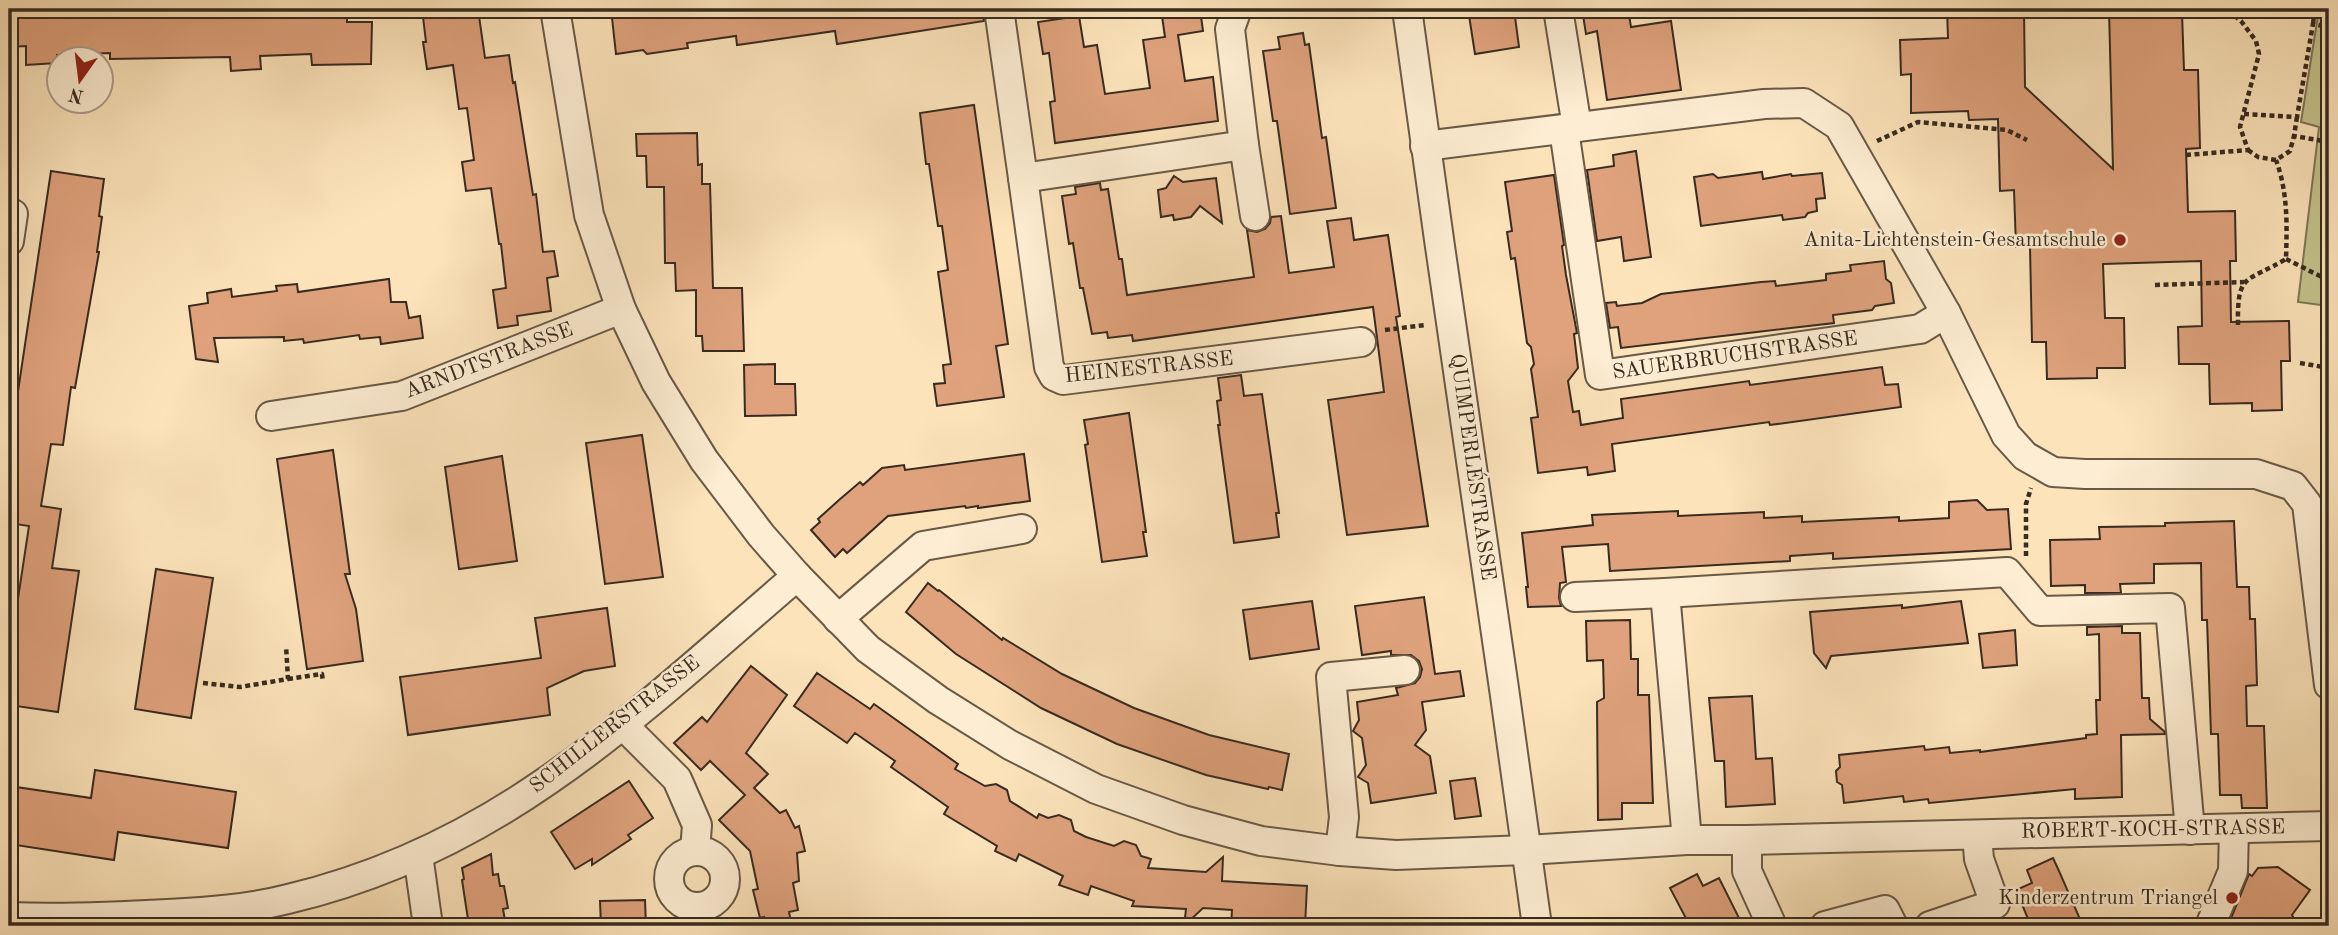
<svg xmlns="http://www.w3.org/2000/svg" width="2338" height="935" viewBox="0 0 2338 935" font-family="'Old Standard TT',serif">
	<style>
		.green { fill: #c4c28c; stroke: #7e7656; stroke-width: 2 }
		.building { fill: #dfa27d; stroke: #382b1f; stroke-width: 2 }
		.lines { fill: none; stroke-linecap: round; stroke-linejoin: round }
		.minor-casing { stroke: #695946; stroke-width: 32 }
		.path { stroke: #382b1f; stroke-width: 4.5; stroke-dasharray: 5 3.5; stroke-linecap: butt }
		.minor { stroke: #fdedd2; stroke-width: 28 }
		.poi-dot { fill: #8f2418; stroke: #fdedd2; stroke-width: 2.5 }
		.labels { text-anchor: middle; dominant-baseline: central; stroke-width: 5; stroke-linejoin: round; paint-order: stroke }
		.poi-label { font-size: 21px; fill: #382b1f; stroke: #fdedd2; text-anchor: end }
		.street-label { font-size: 21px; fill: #382b1f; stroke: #fdedd2 }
	</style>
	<rect width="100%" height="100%" fill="#fce3ba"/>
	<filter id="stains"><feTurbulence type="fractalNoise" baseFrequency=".00286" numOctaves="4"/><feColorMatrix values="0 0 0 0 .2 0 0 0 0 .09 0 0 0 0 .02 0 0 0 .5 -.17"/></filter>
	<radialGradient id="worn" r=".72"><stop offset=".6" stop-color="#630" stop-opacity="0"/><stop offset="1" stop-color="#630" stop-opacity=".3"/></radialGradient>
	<path class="green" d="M2319 9H2329V306L2298 302 2319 127 2301 122Z"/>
	<g class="building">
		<path d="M9 9H30V11L347 9V22H372L371 64 312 65 311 54 260 56 261 69 231 71 230 57 110 59V53L57 55V63L26 65V46L9 47Z"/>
		<path d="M440 9H478L485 58 509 55 513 83 515 82 533 195 536 194 543 252 554 251 558 276 547 278 551 311 517 316 518 325 498 328 493 290 506 288 501 244H499L491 188 466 191 462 162 474 160 467 108 459 109 453 65 427 69 423 42H426L423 17 441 15Z"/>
		<path d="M611 9H983L984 21 837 44 835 31 737 45 736 36 687 43 688 48 647 54 643 50 616 54Z"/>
		<path d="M1161 9H1200L1203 31 1178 35 1185 81 1213 77 1218 121 1055 143 1050 102 1055 101 1049 53 1043 54 1038 22 1079 16 1084 47 1097 45 1105 94 1150 88 1143 40 1165 37Z"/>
		<path d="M1468 9H1514L1519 47 1475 54Z"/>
		<path d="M1582 9H1628L1631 27 1671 21 1681 90 1607 100 1597 31 1586 34Z"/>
		<path d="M1947 9H2024L2025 87 2113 169 2109 9H2167V13H2182L2184 70H2198L2200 148 2186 149 2188 212 2235 211 2236 261H2230L2231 322 2289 321 2290 361H2281L2282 410 2252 411V403L2210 404 2209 364H2179L2178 327 2202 326 2201 261 2103 264 2105 318H2124L2125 368H2097V378L2047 379 2046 342H2032L2030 247H2016L2014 190 2000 191 1998 119 1969 120 1968 111 1911 113V74L1901 75 1900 40 1948 38Z"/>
		<path d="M1303 33 1305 45 1309 44 1322 138 1326 137 1336 208 1290 214 1277 121H1273L1263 51 1280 49 1278 37Z"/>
		<path d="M974 105 1008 344 996 346 1004 397 937 406 934 384 945 383 943 365 951 364 938 272 948 270 942 226H938L929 164H926L920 113Z"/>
		<path d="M697 133 698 165 702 164V184H710L713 288H742L744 351H703L702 336H696V290L676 291 675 263H665L664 187H647L646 156H637L636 134Z"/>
		<path d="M1636 151 1651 257 1624 261 1621 237 1597 241 1587 170 1614 166 1613 155Z"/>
		<path d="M51 171 104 179 99 216 102 217 97 252H99L75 388 71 387 63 445 51 444 41 506 61 509 52 568 79 571 58 712 9 705V658L29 526 9 523V482L15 438H11Z"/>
		<path d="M1762 172 1763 179 1791 174 1792 176 1822 173 1825 198 1816 199 1817 211 1808 213 1805 217 1783 220 1782 215 1701 226 1694 177 1713 174 1718 178Z"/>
		<path d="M1554 175 1564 245 1562 246 1566 275 1577 333 1574 334 1578 368 1568 381 1573 412 1579 411 1581 425 1623 418 1621 399 1749 381 1750 385 1882 367 1885 385 1898 384 1901 407 1770 425 1769 422 1612 444 1615 471 1588 475 1587 467 1538 473 1531 418 1538 417 1531 369 1534 364 1531 347 1527 343 1515 258 1511 259 1507 232 1512 231 1505 182Z"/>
		<path d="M1174 176 1183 182 1216 178 1222 223 1200 206 1191 217 1174 220 1173 215 1161 217 1158 190 1166 188Z"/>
		<path d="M1100 183 1101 190 1108 189 1119 259H1122L1127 295 1254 277 1247 230 1257 232 1265 229 1270 223 1271 217 1281 216 1289 273 1334 267 1327 221 1351 218 1354 240 1388 235 1400 316 1396 317 1428 526 1347 535 1328 400 1384 392 1373 307 1133 341 1132 335 1108 338 1107 332 1092 334 1083 288H1080L1073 243 1069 244 1062 196 1076 194 1075 187Z"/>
		<path d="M1884 261 1886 279 1891 283 1894 303 1875 306 1872 310 1833 315 1834 323 1621 348 1618 327 1610 328 1606 303 1616 302 1617 306 1642 303 1661 294 1761 282 1775 281 1776 286 1826 280V274L1851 271 1850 265Z"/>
		<path d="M389 279 391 302H406L409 318 420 316 423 338 381 344 380 337 360 339 359 335 304 343 303 339 284 341V337L214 338 218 362 196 359 189 306 208 303 207 293 231 289 232 297 277 291 276 286 297 284 298 292Z"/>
		<path d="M775 364V384H795L796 415 745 416 744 365Z"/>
		<path d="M1241 375 1244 396 1262 394 1279 513H1276L1279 537 1234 543 1218 425H1220L1217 401 1221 400 1218 378Z"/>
		<path d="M1129 413 1146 532H1143L1147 556 1102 562 1085 445 1088 444 1084 420Z"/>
		<path d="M642 435 663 577 605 584 586 443Z"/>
		<path d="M333 450 350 574H345L356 609 363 661 307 669 277 459Z"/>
		<path d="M1024 454 1030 501 978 508V506L966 508 965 506 888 516 847 553 843 549 835 557 811 530 820 522 818 519 839 500 860 482 863 485 882 468 904 465 905 470Z"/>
		<path d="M502 456 517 561 459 569 445 467Z"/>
		<path d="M1977 500 1987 510 2008 509 2011 549 1833 559V553L1790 556V561L1610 571 1608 544 1562 547 1566 582 1560 583 1559 598 1561 606 1528 607 1526 587H1528L1522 533 1593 525 1592 515 1678 511V516L1764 512V518L1802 516V522L1899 517V521L1949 518V502Z"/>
		<path d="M2234 521 2237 587H2249L2250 619H2255L2257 685 2246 686 2247 726H2264L2267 808H2242L2241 795H2220L2218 734H2211L2207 620H2202L2201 563 2154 564V583L2120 584 2121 593H2085V585L2051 586 2050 540 2100 539 2099 527 2165 526V523Z"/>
		<path d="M156 569 213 578 191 718 135 709Z"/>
		<path d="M928 583 938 591 939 590 1002 640 1003 638 1062 674 1134 708 1209 735 1289 754 1282 790 1269 787 1268 789 1206 775 1117 744 1041 708 956 654 906 612Z"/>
		<path d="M1424 597 1435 674 1460 671 1464 696 1422 702 1426 730 1415 745 1430 756 1436 793 1371 803 1368 783 1358 777 1366 765 1362 738 1353 731 1359 720 1357 702 1398 695 1396 688 1415 683 1420 677 1422 669 1419 661 1411 655H1391V651L1362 655 1355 606Z"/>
		<path d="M1312 601 1319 649 1250 659 1243 610Z"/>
		<path d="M1961 601 1968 643 1831 656 1826 668 1814 653 1810 612 1902 605V608Z"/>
		<path d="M607 608 615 666 584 671 547 688 550 715 408 735 400 677 541 658 535 618Z"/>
		<path d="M1630 620 1631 659H1638V695H1649L1653 803H1622V819L1598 820 1597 702 1604 698 1603 660 1587 661 1586 621Z"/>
		<path d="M2122 626V633H2140L2142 698H2149L2150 719 2164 731 2165 734 2121 735 2122 797 2075 799V789L1929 803 1928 799 1904 802 1903 796 1844 803 1842 785 1837 782 1836 771 1840 767 1839 755 1924 746 1925 750 1949 747 1950 753 1980 750V752L2086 738V735L2097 734 2096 700H2100L2099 634 2087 635V627Z"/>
		<path d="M2015 630 2017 665 1983 668 1979 634Z"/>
		<path d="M751 666 787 695 746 753 768 774 754 788 780 813 786 810 795 828 799 826 805 851 797 853 799 881 793 883 798 910 789 912 792 926H766L764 917 760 918 753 890 758 889 750 851 719 820 745 795 710 761 701 770 674 743 702 717 707 722Z"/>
		<path d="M817 673 870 709 874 704 958 764 955 769 985 786 996 784 1007 790 1010 801 1037 818 1039 814 1048 818 1059 815 1071 820 1074 831 1086 837 1114 846 1124 841 1136 845 1141 856 1151 859 1148 868 1206 872 1223 857 1222 881 1307 886 1305 926H1231L1232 910 1203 908 1184 926 1186 909 1132 906 1134 901 1091 886 1088 895 1059 885 1063 876 1019 854 1016 861 995 851 997 846 944 814 948 807 891 767 895 761 855 733 847 743 794 706Z"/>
		<path d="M1752 696 1756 759 1772 758 1775 804 1726 807 1724 761H1715L1709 698Z"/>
		<path d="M95 770 236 792 228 848 118 832 114 860 9 844V786L91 798Z"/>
		<path d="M1475 778 1481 816 1455 819 1450 781Z"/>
		<path d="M629 781 653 818 628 835 631 839 592 865V859L575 869 551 832Z"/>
		<path d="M491 854 493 875 498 874 500 886H504L508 908 503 909 506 926H469L462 880 464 879 462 868Z"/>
		<path d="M2053 858 2059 871 2083 926H2031L2016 890 2032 883 2027 870Z"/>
		<path d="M2278 867 2310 890 2292 915 2298 926H2228L2249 874 2252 876 2258 868Z"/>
		<path d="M1697 874 1703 886 1719 878 1743 926H1690L1670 888Z"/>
		<path d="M645 900 646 926H601L600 901Z"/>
	</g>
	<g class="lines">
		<g class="minor-casing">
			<g id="minor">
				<path d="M555 9 589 215 621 309 656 382 704 460 761 535 797 576 868 649 938 700 1010 745 1096 789 1183 820 1261 841 1340 851 1396 855 1527 850 1687 840H1747L2329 826"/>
				<path d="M999 9 1023 178"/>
				<path d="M1237 9 1230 29 1244 145 1023 178 1049 367 1054 376 1063 380 1361 342"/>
				<path d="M1407 9C1448 315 1496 620 1537 926"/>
				<path d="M1558 9 1577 127"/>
				<path d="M1564 130 1600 375 1920 329 1946 313"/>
				<path d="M1244 145 1255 216"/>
				<path d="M1425 146 1764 104 1804 103 1839 126 1946 313 2006 435 2025 456 2053 472 2085 474H2256L2293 486 2307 504 2329 685"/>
				<path d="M9 214H13L9 241"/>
				<path d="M271 416 402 396 621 309"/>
				<path d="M1575 597 1665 593"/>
				<path d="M838 619 923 546 1022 529"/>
				<path d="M622 724 677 779 697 825 695 851"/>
				<path d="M1687 840 1665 593 2007 572 2040 611 2170 608 2190 830"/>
				<path d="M1747 840V871L1772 926"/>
				<path d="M1340 851 1344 817 1331 677 1405 670"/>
				<circle cx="697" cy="879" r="28"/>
				<path d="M418 855 428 926"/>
				<path d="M9 917C62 919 114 917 168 914 208 912 249 909 288 899 381 877 469 835 547 781 635 721 716 645 797 576"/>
				<path d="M1825 926 1885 910 1893 926"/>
				<path d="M1930 926 1995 904 1979 859 1977 835"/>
				<path d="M2210 926 2233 871 2234 829"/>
			</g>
		</g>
		<g class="path">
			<path d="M2313 24 2315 9"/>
			<path d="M2244 114 2297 117 2313 24 2329 27"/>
			<path d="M2297 117 2294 136 2329 142"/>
			<path d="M1877 141 1918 122 2007 130 2027 140"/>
			<path d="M2248 150 2258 157 2276 160 2290 151 2294 136"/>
			<path d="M2186 155 2248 150 2240 127 2259 54 2256 41 2241 21 2226 9"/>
			<path d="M2286 259 2322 277 2329 278"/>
			<path d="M2155 285 2244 282"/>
			<path d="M2238 325C2237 272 2246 283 2286 259 2287 224 2288 193 2276 160"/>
			<path d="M1385 330 1425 325"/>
			<path d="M2300 363 2329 368"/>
			<path d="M2026 556V504L2031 488"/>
			<path d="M288 679 322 674 323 682"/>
			<path d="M203 683 240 687 288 679 286 646"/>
		</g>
		<use href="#minor" class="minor"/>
	</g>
	<g class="poi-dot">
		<circle cx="2120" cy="240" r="7"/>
		<circle cx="2232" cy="898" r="7"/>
	</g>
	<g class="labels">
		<g class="poi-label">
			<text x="2106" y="240">Anita-Lichtenstein-Gesamtschule</text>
			<text x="2218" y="898">Kinderzentrum Triangel</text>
		</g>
		<g class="street-label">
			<text transform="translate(1735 356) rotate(-8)">SAUERBRUCHSTRASSE</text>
			<text transform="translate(489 361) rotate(-21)">ARNDTSTRASSE</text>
			<text transform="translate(1149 368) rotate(-6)">HEINESTRASSE</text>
			<text transform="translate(1472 467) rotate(82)">QUIMPERLÉSTRASSE</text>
			<text transform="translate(615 725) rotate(-38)">SCHILLERSTRASSE</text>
			<text transform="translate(2153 830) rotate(-1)">ROBERT-KOCH-STRASSE</text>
		</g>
	</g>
	<rect width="2338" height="935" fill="none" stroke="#fce3ba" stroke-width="35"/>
	<rect x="10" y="10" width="2317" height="914" fill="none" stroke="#382b1f" stroke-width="3.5"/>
	<rect x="18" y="18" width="2303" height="900" fill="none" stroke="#382b1f" stroke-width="2"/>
	<g transform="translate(80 80) rotate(194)"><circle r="33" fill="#fdedd2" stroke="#ae9f8a" stroke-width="2"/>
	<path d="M0-5L12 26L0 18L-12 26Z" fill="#8f2418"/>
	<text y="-10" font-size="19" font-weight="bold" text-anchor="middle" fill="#382b1f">N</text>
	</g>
	<rect width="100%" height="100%" filter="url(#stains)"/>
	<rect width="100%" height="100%" fill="url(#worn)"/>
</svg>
